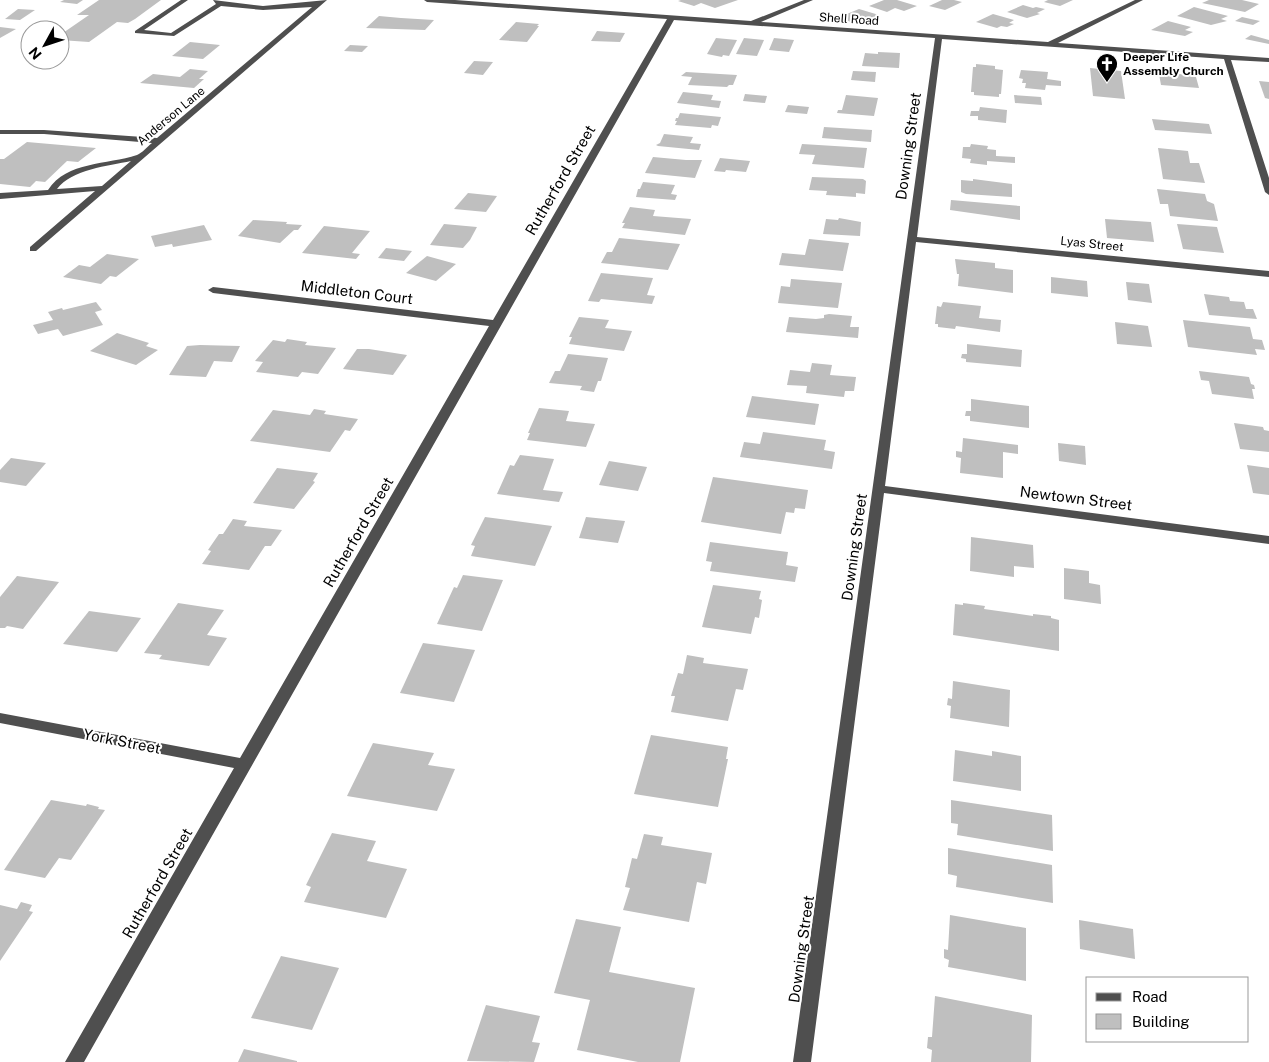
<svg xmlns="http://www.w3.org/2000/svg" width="1269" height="1062" viewBox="0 0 1269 1062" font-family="'Public Sans',sans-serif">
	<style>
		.building { fill: #bfbfbf }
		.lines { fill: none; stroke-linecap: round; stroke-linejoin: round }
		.minor { fill: #4f4f4f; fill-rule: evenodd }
		.labels { text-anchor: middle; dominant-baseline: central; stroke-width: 4; stroke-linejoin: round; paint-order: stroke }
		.far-street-label { font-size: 12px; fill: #000; stroke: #fff }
		.far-poi-label { font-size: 12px; font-weight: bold; fill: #000; stroke: #fff; text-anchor: start }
		.street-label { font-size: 15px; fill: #000; stroke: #fff }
	</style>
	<rect width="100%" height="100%" fill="#fff"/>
	<g class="building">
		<path d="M64 0H83L77 4 60 2Z"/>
		<path d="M99 0H161L135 19 128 23 117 22 89 42 60 40V35L89 15H77Z"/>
		<path d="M681 0H738L715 8 701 3 694 6 678 1Z"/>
		<path d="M884 0H897L917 6 904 11 895 8 887 12 869 6Z"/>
		<path d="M942 0H954L962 2 945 10 929 6Z"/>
		<path d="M1048 0H1073L1060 6 1044 2Z"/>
		<path d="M1209 0H1242L1259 4 1245 12 1202 3Z"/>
		<path d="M1023 5 1033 8 1036 7 1045 9 1037 13 1040 14 1027 18 1007 12Z"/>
		<path d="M1194 7 1228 16 1221 19 1227 21 1211 25 1177 16Z"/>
		<path d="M18 9 35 10 20 20 5 19Z"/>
		<path d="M859 9 879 15 867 22 855 21 851 22 837 18Z"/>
		<path d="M993 14 1014 20 1009 23 1014 24 1007 27 1001 26 997 28 976 22Z"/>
		<path d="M379 16 401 18 434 20 425 30 366 28Z"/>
		<path d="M1242 17 1260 21 1253 25 1235 21Z"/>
		<path d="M1168 21 1191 27 1185 30 1193 32 1185 36 1151 30Z"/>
		<path d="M516 22 539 24 537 26H539L527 42 499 40Z"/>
		<path d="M0 27 16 29 0 38Z"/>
		<path d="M597 31 625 33 620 42 591 41Z"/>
		<path d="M1251 35 1269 40V44L1245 39Z"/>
		<path d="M716 38 737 40 729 56 723 55 722 57 707 54Z"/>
		<path d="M744 38 764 40 757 56 736 54Z"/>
		<path d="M774 38 794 40 789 52 769 50Z"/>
		<path d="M190 42 220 45 203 59 172 56Z"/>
		<path d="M350 45 368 46 362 52 344 51Z"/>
		<path d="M878 52 900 53 899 68 862 66 865 53 878 54Z"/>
		<path d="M474 61 493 62 483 75 464 73Z"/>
		<path d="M976 64 995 66V69L1003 70 1001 94H999V97L974 95V92H971L973 67H976Z"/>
		<path d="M1090 68 1121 71 1125 99 1093 96Z"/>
		<path d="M190 69 208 71 199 79H204L194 88 140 83 153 74 180 77Z"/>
		<path d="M1021 70 1048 72 1047 79 1061 81V86L1046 85 1045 90 1025 88 1026 83H1022L1023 79 1019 78Z"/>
		<path d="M853 71 876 72 875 82 851 80Z"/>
		<path d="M686 72 737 75 733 85H729L727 87 688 85 692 77 681 76Z"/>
		<path d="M1174 73 1196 77 1199 88 1161 85 1159 74 1175 75Z"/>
		<path d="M1259 81 1269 82V99L1265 98Z"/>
		<path d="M683 92 713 95 711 100 721 101 719 108 677 103Z"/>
		<path d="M745 94 767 96 765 103 743 101Z"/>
		<path d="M846 95 878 98 874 116 837 113 838 110H842Z"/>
		<path d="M1014 95 1041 97 1042 105 1015 103Z"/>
		<path d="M788 105 809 107 807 114 785 112Z"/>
		<path d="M980 107 1007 110 1006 123 978 120V116H970L971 111H979Z"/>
		<path d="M680 113 721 117 718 126 712 125 711 128 675 125 677 121H675L676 118H678Z"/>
		<path d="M1152 119 1209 124 1212 134 1155 130Z"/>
		<path d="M824 127 872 130 871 142 822 138Z"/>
		<path d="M664 134 693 137 690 143 701 144 699 150 658 146 656 145 660 143Z"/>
		<path d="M27 142 96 148 78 162 67 161 45 182 36 181 30 187 0 184V159H4Z"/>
		<path d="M802 144 867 148 864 168 812 164 815 155 799 154Z"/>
		<path d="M971 144 988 146 987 149 996 150V156L1015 157V163L987 161V165L970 163 971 159 962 158 963 147H970Z"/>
		<path d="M1158 148 1188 151 1190 163H1199L1205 183 1163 179Z"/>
		<path d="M653 157 686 160H702L695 178 645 173Z"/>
		<path d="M720 158 750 161 746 172 726 170 725 172 714 171Z"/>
		<path d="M812 177 863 179 866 181 865 194 856 193V197L826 195 827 191 809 190Z"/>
		<path d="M973 179 1012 184V197L966 194 961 192V180L973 181Z"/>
		<path d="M643 182 675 185 671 194 677 195 675 200 636 197 638 189H640Z"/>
		<path d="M1157 189 1205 194 1207 201 1214 204 1218 221 1170 216 1168 204H1160Z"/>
		<path d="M468 193 497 196 486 212 454 209Z"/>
		<path d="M951 200 1020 206V220L950 210Z"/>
		<path d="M630 207 655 210 653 216 691 219 685 235 622 228 625 223H622Z"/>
		<path d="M839 218 861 222 860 236 823 234 826 219 838 220Z"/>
		<path d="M1105 219 1151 222 1154 242 1107 238Z"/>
		<path d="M253 220 287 222 286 224 302 225 298 230H294L280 243 238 236Z"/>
		<path d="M444 224 477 227 470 240 463 248 430 245Z"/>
		<path d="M1177 224 1217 227 1224 253 1183 249Z"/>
		<path d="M204 225 212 240 173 247 172 244 155 247 151 236Z"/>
		<path d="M324 226 370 231 352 253 360 254 356 259 302 253Z"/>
		<path d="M619 238 680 244 668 270 601 263 607 252H612Z"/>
		<path d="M809 239 849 243 843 271 779 265 782 253 805 255Z"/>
		<path d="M386 248 412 251 404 261 378 258Z"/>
		<path d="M107 254 139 259 116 277 110 276 101 284 63 277 79 265 90 267Z"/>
		<path d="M427 256 456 264 436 281 406 273Z"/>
		<path d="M955 259 995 263V268L1013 270V293L958 286 959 274H957Z"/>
		<path d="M601 273 653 278 647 295 655 296 652 304 601 299 599 302 588 301Z"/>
		<path d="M1051 277 1087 281 1088 297 1051 293Z"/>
		<path d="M791 279 842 283 838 308 778 303 781 286 790 287Z"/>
		<path d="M1126 282 1149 284 1152 303 1128 300Z"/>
		<path d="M1204 294 1229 297 1230 301 1244 302 1246 309H1253L1257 319 1209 315Z"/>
		<path d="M96 302 102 310 95 312 103 325 63 336 58 329 38 334 33 325 53 320 48 312 62 308 63 310Z"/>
		<path d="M943 302 981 306 979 318 1001 320 1000 332 956 326 955 329 938 327V324H935L937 306 941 307Z"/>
		<path d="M829 314 852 316 850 327H859L858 338 786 332 789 317 816 319 824 318V315Z"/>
		<path d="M579 317 609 320 605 328 632 331 624 351 569 344 572 337H569Z"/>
		<path d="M1183 320 1250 327 1253 339 1262 340 1265 350 1255 349 1257 355 1188 347Z"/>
		<path d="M1115 322 1148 326 1152 347 1117 344Z"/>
		<path d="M117 333 149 343 146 346 158 350 136 365 90 351Z"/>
		<path d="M287 339 307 342 305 345 336 348 318 374 302 372 298 377 256 372 263 362 255 361 273 340 285 342Z"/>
		<path d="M967 344 1022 350 1021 367 966 362V359L961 358 962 354H967Z"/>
		<path d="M200 345 240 346 232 362 214 361 206 377 169 375 187 346Z"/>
		<path d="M357 349H369L407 355 393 375 343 369Z"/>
		<path d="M568 354 608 358 601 381H598L594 392 580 390 582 386 549 383 555 371H560Z"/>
		<path d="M812 363 832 365 830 375 856 377 854 391H845L844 397 806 393 807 386 787 385 790 370 810 372Z"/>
		<path d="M1199 371 1249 377 1251 384 1254 385 1255 389H1252L1254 399 1212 394 1209 381 1201 380Z"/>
		<path d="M752 396 819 404 815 425 746 417Z"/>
		<path d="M971 399 1029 406V428L970 421V416H965L966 411H971Z"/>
		<path d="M539 408 569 411 566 421 595 424 586 447 527 440 530 433H528Z"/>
		<path d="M314 409 326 411 324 414 358 419 350 431 345 430 330 452 250 441 273 410 310 415Z"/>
		<path d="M1234 423 1263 427 1264 430 1269 431V452L1240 449Z"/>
		<path d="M763 432 826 440 824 450 835 452 832 469 740 457 744 442 760 444Z"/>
		<path d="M963 438 1018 445V454L1003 452V478L960 473 961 458 956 457V451L962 452Z"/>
		<path d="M1058 443 1085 446 1086 465 1059 461Z"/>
		<path d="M520 455 554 459 543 490 563 492 559 502 497 494 510 465 514 466Z"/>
		<path d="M11 458 46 463 26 486 0 482V470Z"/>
		<path d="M609 461 647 467 638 491 599 485Z"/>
		<path d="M1247 465 1269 468V495L1253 493Z"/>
		<path d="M277 468 318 473 313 481 315 482 294 509 253 503Z"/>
		<path d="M713 477 808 490 805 509 795 508 794 513 786 512 781 534 701 522Z"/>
		<path d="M485 517 552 526 535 566 471 556 475 546 471 545Z"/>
		<path d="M586 517 625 521 618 543 579 538Z"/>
		<path d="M233 519 247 521 244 526 282 530 271 546H265L249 570 202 564 211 551 208 550 219 534H223Z"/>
		<path d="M971 537 1033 545 1034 568 1014 566V577L970 571Z"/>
		<path d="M710 542 788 552 786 565 798 567 795 582 710 571 712 562 706 561Z"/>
		<path d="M1064 568 1089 571V583L1100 585 1101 604 1064 599Z"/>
		<path d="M463 575 503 580 482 631 437 624 454 587 457 588Z"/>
		<path d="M17 576 59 582 23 629 7 626 5 628H0V597Z"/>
		<path d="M713 585 761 591 759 599 762 600 759 618 755 617 751 634 702 627Z"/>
		<path d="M178 603 224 610 207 635 227 638 209 666 159 659 162 655 144 653Z"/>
		<path d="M963 603 985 606 984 609 1033 616V614L1051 616V618L1059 620V651L953 635 955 604 963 605Z"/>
		<path d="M89 611 141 618 117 652 63 644Z"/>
		<path d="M423 643 475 650 454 702 400 693Z"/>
		<path d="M687 655 704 658 703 663 748 669 743 690 736 689 728 721 671 712 675 696H671L678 673 683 674Z"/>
		<path d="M953 681 1010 690 1009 727 950 718 951 706 947 705 948 698 952 699Z"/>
		<path d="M651 735 728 747 726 759H728L718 807 634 794Z"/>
		<path d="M373 743 434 753 428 765 455 769 437 811 347 796Z"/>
		<path d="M955 750 992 756V751L1021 756V791L953 781Z"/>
		<path d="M51 800 86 806 87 804 99 807 98 809 105 810 71 860 59 858 45 878 4 870Z"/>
		<path d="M951 800 1052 815 1053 851 957 835 958 824 951 823Z"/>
		<path d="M332 833 376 841 367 861 407 869 386 918 304 902 311 887 306 885Z"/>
		<path d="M644 834 663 837 661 845 712 853 706 884 697 882 689 922 623 910 630 888 625 887 632 858 637 859Z"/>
		<path d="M948 848 1052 865 1053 903 956 887 957 876 948 874Z"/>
		<path d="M21 902 32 905 29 911 33 912 0 961V905L17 909Z"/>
		<path d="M950 915 1026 928V981L948 967 949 960 944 958V949L948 950Z"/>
		<path d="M576 919 621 927 609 972 695 988 680 1062H638L577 1050 590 1000 554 993Z"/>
		<path d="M1079 920 1133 929 1135 959 1080 949Z"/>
		<path d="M281 956 339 968 312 1030 251 1018Z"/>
		<path d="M935 996 1032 1015 1031 1062H931L932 1050 927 1048 928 1037H932Z"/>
		<path d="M486 1005 540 1016 532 1042 540 1043 534 1062 467 1061Z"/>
		<path d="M244 1049 297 1061V1062H238Z"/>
	</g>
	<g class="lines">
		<g class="minor">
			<path d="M181 0H188L144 30 171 33 216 4 213 0 263 6 327 0 36 251H30V247L95 191 0 199V193L48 190C67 161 107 165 137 155 142 153 147 147 152 143L44 134H0V130H44L157 138 312 7 263 10 221 6 174 36 135 33V31ZM131 161 102 186 57 189C72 169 108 166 131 161Z"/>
			<path d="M424 0H455L751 21 804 0H813L761 22 1048 42 1135 0H1143L1058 43 1269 58V62L1231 60 1269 178V195L1265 192 1224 59 942 39 917 237 1269 271V277L916 242 885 486 1269 536V544L884 493 811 1062H793L935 38 674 20 84 1062H65L234 768 0 723V713L240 758 489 326 213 293 208 290 213 287 493 320 667 19 427 2Z"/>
		</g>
	</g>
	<defs>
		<g id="church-pin" transform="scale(1.125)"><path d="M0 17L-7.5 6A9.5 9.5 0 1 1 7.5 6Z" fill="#000" stroke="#fff"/><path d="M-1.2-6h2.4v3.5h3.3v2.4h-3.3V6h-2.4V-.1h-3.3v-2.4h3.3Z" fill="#fff"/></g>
	</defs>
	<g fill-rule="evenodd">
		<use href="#church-pin" x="1107" y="64"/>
	</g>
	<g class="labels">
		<g class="far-street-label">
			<text transform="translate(849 19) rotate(4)">Shell Road</text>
			<text transform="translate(171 116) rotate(-40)">Anderson Lane</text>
			<text transform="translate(1092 244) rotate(6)">Lyas Street</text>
		</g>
		<g class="far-poi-label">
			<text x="1123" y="57">Deeper Life<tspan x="1123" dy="14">Assembly Church</tspan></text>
		</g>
		<g class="street-label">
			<text transform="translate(908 146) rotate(-82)">Downing Street</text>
			<text transform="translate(560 180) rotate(-60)">Rutherford Street</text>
			<text transform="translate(357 292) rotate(7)">Middleton Court</text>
			<text transform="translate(1076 498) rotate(7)">Newtown Street</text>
			<text transform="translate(358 532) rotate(-60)">Rutherford Street</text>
			<text transform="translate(854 547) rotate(-82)">Downing Street</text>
			<text transform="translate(122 741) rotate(11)">York Street</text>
			<text transform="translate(157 883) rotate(-60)">Rutherford Street</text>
			<text transform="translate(801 949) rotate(-82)">Downing Street</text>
		</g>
	</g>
	<rect x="1086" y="977" width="162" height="65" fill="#ffffff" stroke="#999999"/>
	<rect x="1096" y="993" width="25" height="8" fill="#4f4f4f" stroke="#999999"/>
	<text x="1132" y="1002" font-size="15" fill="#000000">Road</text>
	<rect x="1096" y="1014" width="25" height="15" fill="#bfbfbf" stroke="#999999"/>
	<text x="1132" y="1027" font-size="15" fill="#000000">Building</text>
	<g transform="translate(45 45) rotate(230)"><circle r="24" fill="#ffffff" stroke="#999999"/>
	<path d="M0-4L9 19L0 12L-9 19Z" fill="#000000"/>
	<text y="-8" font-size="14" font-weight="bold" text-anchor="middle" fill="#000000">N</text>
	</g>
</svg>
